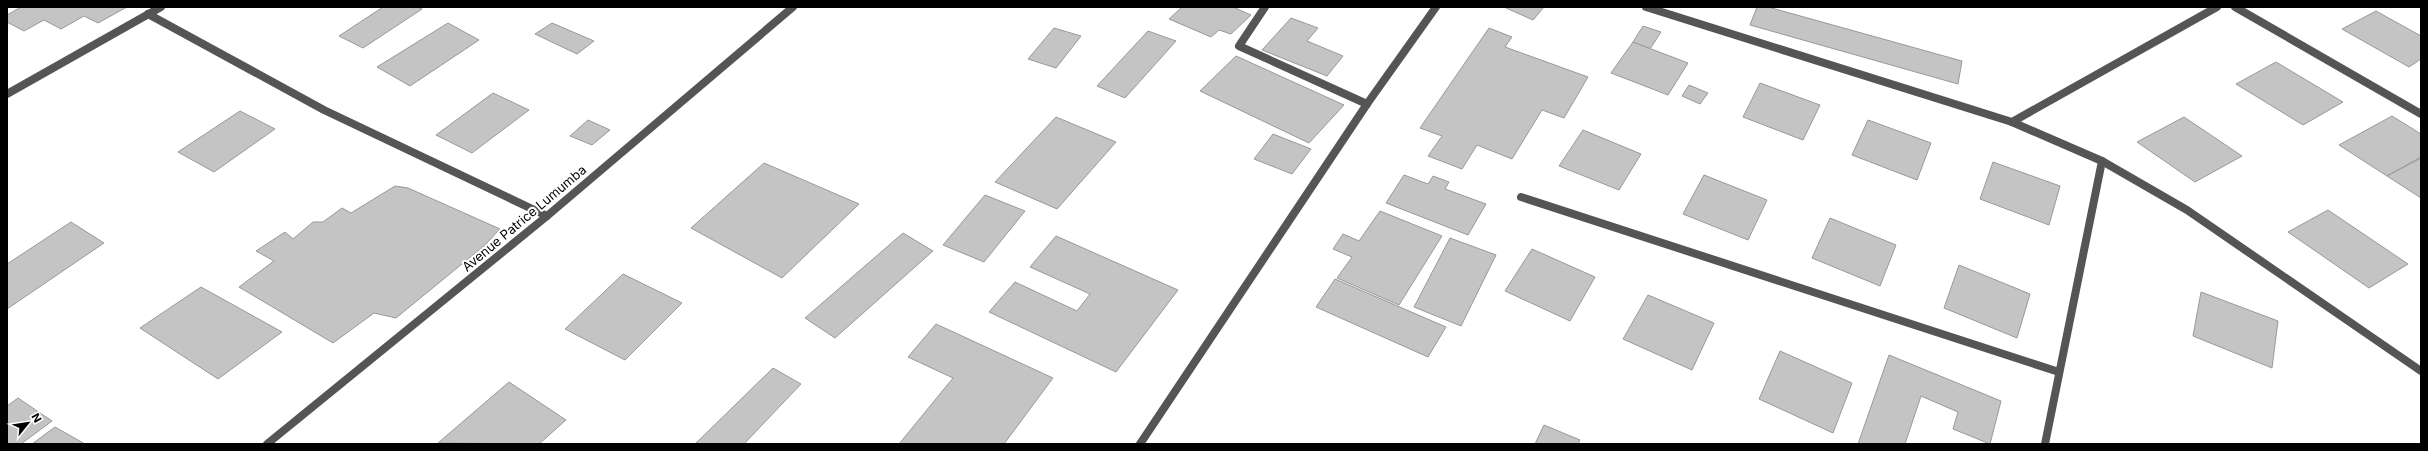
<svg xmlns="http://www.w3.org/2000/svg" width="2428" height="451" viewBox="0 0 2428 451" font-family="Inter,sans-serif">
	<style>
		.building { fill: #c4c4c4; stroke: #999 }
		.lines { fill: none; stroke-linecap: round; stroke-linejoin: round }
		.service { stroke: #555; stroke-width: 8 }
		.minor { stroke: #555; stroke-width: 8 }
		.tertiary { stroke: #555; stroke-width: 8 }
		.labels { text-anchor: middle; dominant-baseline: central; stroke-width: 4; stroke-linejoin: round; paint-order: stroke }
		.street-label { font-size: 13px; fill: #000; stroke: #fff }
	</style>
	<rect width="100%" height="100%" fill="#fff"/>
	<g class="building">
		<path d="M21 7H127L98 23 84 16 61 29 44 20 24 31 7 22V15Z"/>
		<path d="M383 7H417L422 9 363 48 339 36Z"/>
		<path d="M1182 7H1233L1251 15 1231 34 1219 30 1211 37 1169 19Z"/>
		<path d="M1507 7H1544L1533 20 1506 8Z"/>
		<path d="M1757 7H1768L1962 61 1958 84 1750 25Z"/>
		<path d="M2376 11 2421 36V59L2409 67 2342 29Z"/>
		<path d="M1291 18 1318 28 1307 41 1343 56 1327 76 1262 50Z"/>
		<path d="M448 23 479 40 410 86 377 67Z"/>
		<path d="M552 23 594 41 577 54 535 34Z"/>
		<path d="M1643 26 1661 32 1650 49 1633 42Z"/>
		<path d="M1054 28 1081 36 1056 68 1028 59Z"/>
		<path d="M1489 28 1512 37 1505 47 1588 77 1564 118 1542 110 1512 159 1477 145 1462 169 1428 156 1442 136 1420 128Z"/>
		<path d="M1148 31 1176 41 1125 98 1097 86Z"/>
		<path d="M1633 42 1688 63 1668 95 1611 73Z"/>
		<path d="M1236 56 1344 105 1309 143 1200 91Z"/>
		<path d="M2276 62 2343 102 2303 125 2236 84Z"/>
		<path d="M1760 83 1820 105 1803 140 1743 117Z"/>
		<path d="M1689 85 1708 93 1700 104 1682 96Z"/>
		<path d="M493 93 529 110 472 153 436 135Z"/>
		<path d="M240 111 275 129 214 172 178 152Z"/>
		<path d="M2392 116 2421 134V157L2387 176 2339 145Z"/>
		<path d="M1056 117 1116 142 1057 209 995 182Z"/>
		<path d="M2184 117 2242 156 2195 182 2137 142Z"/>
		<path d="M588 120 610 130 592 145 570 136Z"/>
		<path d="M1868 120 1931 143 1917 180 1852 155Z"/>
		<path d="M1583 130 1641 154 1619 190 1559 166Z"/>
		<path d="M1273 134 1311 149 1292 174 1254 159Z"/>
		<path d="M2421 158V198L2387 176Z"/>
		<path d="M1993 162 2060 186 2049 225 1980 199Z"/>
		<path d="M764 163 859 204 782 278 691 228Z"/>
		<path d="M1404 175 1428 184 1433 176 1449 182 1445 189 1486 204 1468 235 1386 203Z"/>
		<path d="M1704 175 1767 200 1748 240 1683 214Z"/>
		<path d="M395 186 408 188 500 229 484 246 396 318 374 313 333 343 239 287 274 261 256 251 285 232 293 239 313 222H323L342 208 351 213Z"/>
		<path d="M985 195 1025 211 984 262 943 245Z"/>
		<path d="M2328 210 2408 264 2369 288 2288 232Z"/>
		<path d="M1380 211 1442 236 1399 305 1337 278 1352 257 1333 249 1343 234 1359 241Z"/>
		<path d="M1830 218 1896 245 1880 286 1812 258Z"/>
		<path d="M71 222 104 243 7 309V264Z"/>
		<path d="M903 233 933 251 835 338 805 318Z"/>
		<path d="M1056 236 1178 290 1116 372 989 312 1015 282 1077 311 1090 294 1030 267Z"/>
		<path d="M1450 238 1496 255 1461 326 1414 307Z"/>
		<path d="M1532 249 1595 277 1570 321 1505 291Z"/>
		<path d="M1959 265 2030 294 2017 338 1944 308Z"/>
		<path d="M623 274 682 303 625 360 565 329Z"/>
		<path d="M1335 279 1446 327 1428 357 1316 307Z"/>
		<path d="M201 287 282 332 218 379 140 328Z"/>
		<path d="M2201 292 2278 321 2272 368 2193 336Z"/>
		<path d="M1648 295 1714 323 1692 370 1623 339Z"/>
		<path d="M936 324 1053 378 1004 444H899L953 378 908 357Z"/>
		<path d="M1780 351 1852 383 1833 433 1759 399Z"/>
		<path d="M1889 355 2001 401 1990 444 1953 429 1958 412 1921 396 1905 444H1858Z"/>
		<path d="M773 368 801 384 744 444H695Z"/>
		<path d="M509 382 566 420 539 444 438 443Z"/>
		<path d="M18 398 52 421 21 444H7V406Z"/>
		<path d="M1544 425 1580 440 1578 444H1535Z"/>
		<path d="M55 427 85 444H32Z"/>
	</g>
	<g class="lines">
		<path class="service" d="M1265 7 1239 46 1367 104"/>
		<g class="minor">
			<path d="M1646 7 2012 122 2102 161 2187 210 2421 371"/>
			<path d="M2235 7 2421 114"/>
			<path d="M148 14 324 110 547 216"/>
			<path d="M7 94 161 7"/>
			<path d="M2012 122 2217 7"/>
			<path d="M1521 197 2059 372"/>
			<path d="M1140 444 1367 104 1436 7"/>
			<path d="M2045 444 2102 161"/>
		</g>
		<path class="tertiary" d="M267 444 547 216 793 7"/>
	</g>
	<g class="labels">
		<g class="street-label">
			<text transform="translate(524 218) rotate(-40)">Avenue Patrice Lumumba</text>
		</g>
	</g>
	<rect width="2428" height="451" fill="none" stroke="#000000" stroke-width="16"/>
	<g transform="translate(28 423) rotate(60)" stroke="#ffffff" stroke-width="3" paint-order="stroke">
	<path d="M0-3L7 15L0 10L-7 15Z" fill="#000000"/>
	<text y="-6" font-size="11" font-weight="bold" text-anchor="middle" fill="#000000">N</text>
	</g>
</svg>
